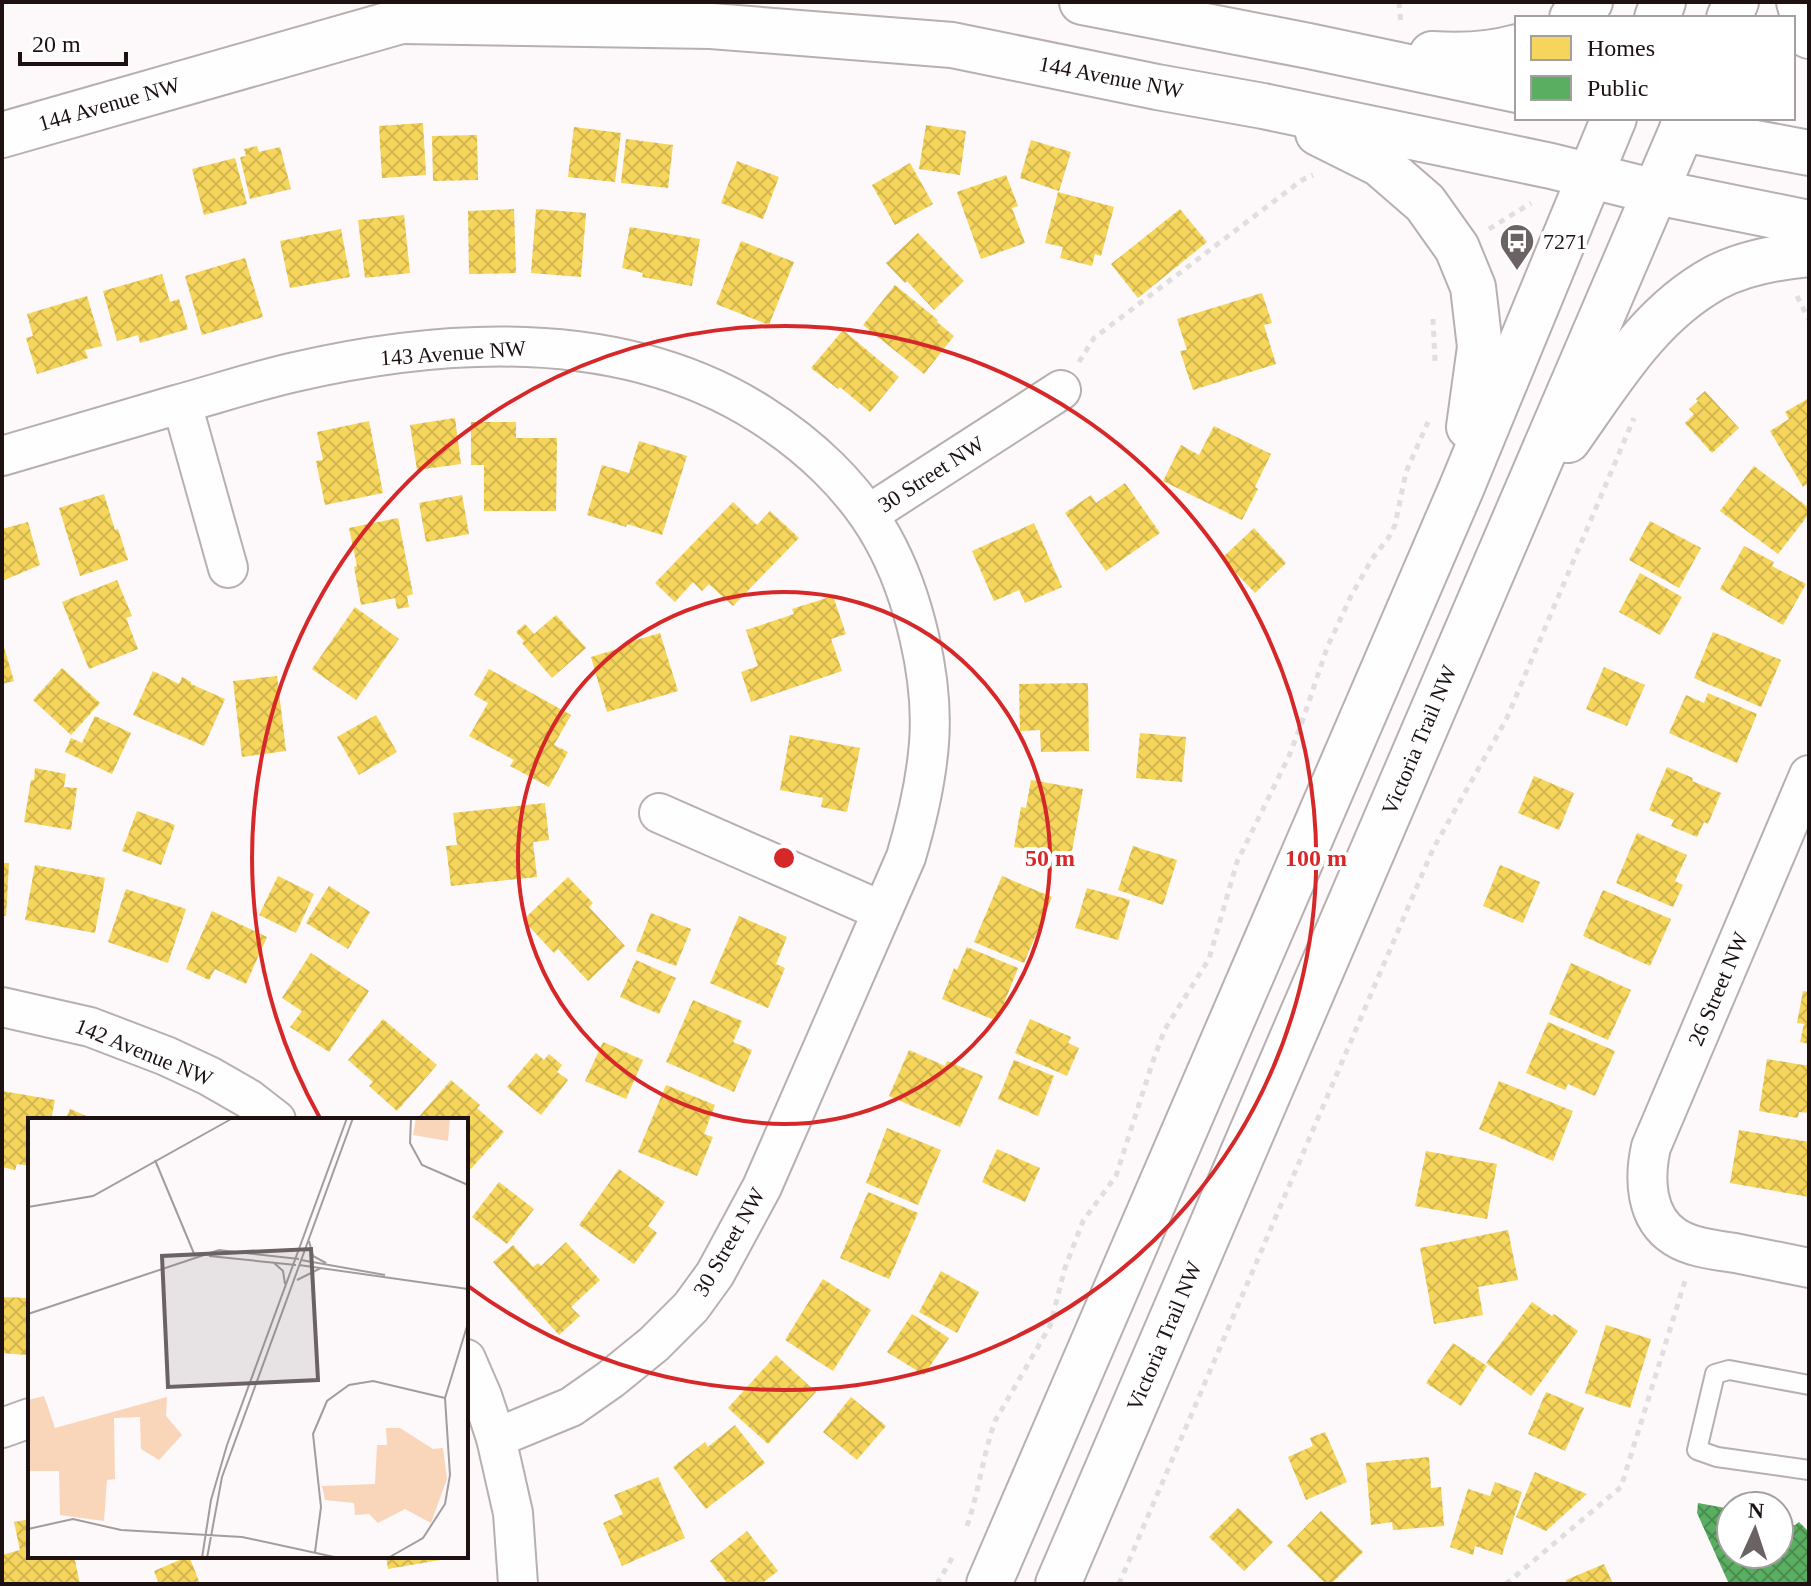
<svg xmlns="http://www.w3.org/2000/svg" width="1811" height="1586" viewBox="0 0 1811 1586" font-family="'Times New Roman',serif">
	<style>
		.homes { fill: url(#homes-cross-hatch) }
		.public { fill: url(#public-cross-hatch) }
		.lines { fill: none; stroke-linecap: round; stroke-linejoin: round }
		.service-casing { stroke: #b7afb0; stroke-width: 22 }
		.minor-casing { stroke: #b7afb0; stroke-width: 42 }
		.tertiary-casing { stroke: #b7afb0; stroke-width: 48 }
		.secondary-casing { stroke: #b7afb0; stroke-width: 48 }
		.path { stroke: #e0dedf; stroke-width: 5; stroke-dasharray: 6 6; stroke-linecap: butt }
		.service { stroke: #fffefe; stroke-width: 18 }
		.minor { stroke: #fffefe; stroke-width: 38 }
		.tertiary { stroke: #fffefe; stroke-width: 44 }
		.secondary { stroke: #fffefe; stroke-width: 44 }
		.ring { fill: none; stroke: #d62828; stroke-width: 4 }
		.labels { text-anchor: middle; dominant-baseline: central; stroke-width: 8; stroke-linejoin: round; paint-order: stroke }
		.street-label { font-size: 22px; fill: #1d1112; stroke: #fff }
		.poi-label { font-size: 22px; fill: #1d1112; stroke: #fff; text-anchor: start }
		.inset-road { fill: none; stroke: #a39c9d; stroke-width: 2 }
		.view { fill: #6b6263; fill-opacity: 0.15; stroke: #6b6263; stroke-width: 4 }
		.inset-edge { fill: none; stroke: #1d1112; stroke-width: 4 }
		.centre { fill: #d62828; stroke: #fff; stroke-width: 4 }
		.ring-label { font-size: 24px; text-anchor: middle; font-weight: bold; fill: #d62828; stroke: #fff; stroke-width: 8; stroke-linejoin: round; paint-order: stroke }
	</style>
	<defs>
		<pattern id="homes-cross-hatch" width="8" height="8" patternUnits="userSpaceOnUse" patternTransform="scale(2)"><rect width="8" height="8" fill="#f6d55c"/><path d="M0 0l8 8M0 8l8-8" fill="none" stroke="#d2b64f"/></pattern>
		<pattern id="public-cross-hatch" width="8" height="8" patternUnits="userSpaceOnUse" patternTransform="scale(2)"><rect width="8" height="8" fill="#5aae61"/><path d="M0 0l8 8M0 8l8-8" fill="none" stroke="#4a8c4f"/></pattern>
	</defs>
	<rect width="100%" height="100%" fill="#fdf8f9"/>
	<g class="homes">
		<path d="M423 123 426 175 382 178 379 126Z"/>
		<path d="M926 125 966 131 960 175 919 169Z"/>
		<path d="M574 127 621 133 615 182 568 177Z"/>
		<path d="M477 135 478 180 433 181 432 136Z"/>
		<path d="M626 139 673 145 668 188 621 183Z"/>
		<path d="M1031 140 1071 152 1059 191 1020 178Z"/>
		<path d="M257 146 259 152 280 147 291 189 250 199 240 157 246 156 244 149Z"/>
		<path d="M235 158 247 204 204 215 192 169Z"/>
		<path d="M737 161 779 177 763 219 721 203Z"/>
		<path d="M910 163 933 204 895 225 872 185Z"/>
		<path d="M1006 175 1018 206 1012 208 1025 243 981 259 957 192Z"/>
		<path d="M1058 192 1114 207 1101 256 1095 254 1092 266 1060 258 1063 247 1045 243Z"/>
		<path d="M514 209 516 273 469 274 468 211Z"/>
		<path d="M536 209 586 213 581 277 531 273Z"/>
		<path d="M1180 209 1207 242 1138 298 1111 264Z"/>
		<path d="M404 215 410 273 365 278 358 220Z"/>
		<path d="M630 227 700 239 692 286 642 277 643 273 622 268Z"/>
		<path d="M341 229 350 277 290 288 280 241Z"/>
		<path d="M918 233 964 281 934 310 907 281 905 283 886 263Z"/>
		<path d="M741 241 794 262 769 325 716 304Z"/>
		<path d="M245 258 263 317 202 335 185 276Z"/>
		<path d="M162 274 170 302 179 299 188 329 140 343 138 335 117 341 103 291Z"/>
		<path d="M895 285 938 320 937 322 954 336 924 374 863 325Z"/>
		<path d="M1262 293 1272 323 1264 325 1276 364 1193 390 1180 351 1187 350 1177 319Z"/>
		<path d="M87 296 102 346 85 350 88 358 37 374 26 338 33 336 27 314Z"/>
		<path d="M843 330 899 377 870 412 840 387 838 389 811 368Z"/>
		<path d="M1705 391 1739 428 1712 453 1685 423 1694 414 1689 409 1698 401 1696 399Z"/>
		<path d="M1809 398V483L1803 487 1770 431 1789 419 1785 412Z"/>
		<path d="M455 418 461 464 417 470 410 425Z"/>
		<path d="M369 421 383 493 325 505 316 461 323 460 317 432Z"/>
		<path d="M471 422H516V438H557L556 511H484V465H471Z"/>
		<path d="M1214 426 1271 454 1255 487 1258 489 1242 520 1163 481 1181 445 1199 455Z"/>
		<path d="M639 441 687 456 662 535 627 524 626 527 587 515 602 465 629 473Z"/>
		<path d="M1754 466 1809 508V514L1778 554 1720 511Z"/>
		<path d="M1125 483 1160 533 1106 571 1065 513 1091 495 1096 503Z"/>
		<path d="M104 494 115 530 118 529 128 560 80 576 59 508Z"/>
		<path d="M462 495 469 534 426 542 419 503Z"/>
		<path d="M733 502 757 525 770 511 799 538 733 606 709 584 702 591 693 582 675 602 655 583Z"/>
		<path d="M398 518 413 594 407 596 409 607 397 609 395 598 361 605 354 567 357 566 349 528Z"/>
		<path d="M1650 521 1701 548 1679 588 1629 560Z"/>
		<path d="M28 522 40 565 2 581V529Z"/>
		<path d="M1034 523 1062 587 1025 603 1019 590 994 601 972 551Z"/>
		<path d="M1254 528 1286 563 1255 593 1222 558Z"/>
		<path d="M1744 546 1774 562 1772 566 1806 584 1783 625 1720 589Z"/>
		<path d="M1640 573 1682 597 1660 635 1619 612Z"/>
		<path d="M117 580 132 616 126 618 138 649 89 669 62 602Z"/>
		<path d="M833 596 846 634 831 639 842 671 751 702 741 672 758 666 746 630 794 614 792 609Z"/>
		<path d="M355 607 399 639 356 700 312 669Z"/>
		<path d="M556 615 586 648 552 678 522 643 524 641 516 632 525 624 534 634Z"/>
		<path d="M1713 632 1781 660 1761 707 1694 678Z"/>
		<path d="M660 633 678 691 607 712 591 657 624 647 623 644Z"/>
		<path d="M2 640 14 681 2 684Z"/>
		<path d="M1604 667 1645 685 1627 726 1586 709Z"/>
		<path d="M62 668 100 703 71 735 33 700Z"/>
		<path d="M489 669 571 715 554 745 568 752 549 787 510 766 514 760 469 736 488 703 474 695Z"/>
		<path d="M153 671 179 684 182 677 191 682V684L225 699 204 746 133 715Z"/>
		<path d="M277 676 286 751 242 757 233 681Z"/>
		<path d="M1088 683 1089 751 1041 752 1040 730 1020 731 1019 684Z"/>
		<path d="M1708 693 1757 714 1737 763 1669 733 1686 695 1704 703Z"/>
		<path d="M376 715 397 752 359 775 337 737Z"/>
		<path d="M95 716 131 733 112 774 65 752 71 738 82 743Z"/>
		<path d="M1140 733 1186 737 1182 782 1136 778Z"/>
		<path d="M790 735 860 748 847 812 821 807 823 798 780 790Z"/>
		<path d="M1667 767 1693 778 1692 781 1721 793 1708 824 1704 822 1697 837 1671 826 1674 820 1649 810Z"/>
		<path d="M35 768 66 774 64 787 77 788 71 830 24 822 31 780H34Z"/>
		<path d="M1534 776 1574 793 1559 830 1518 813Z"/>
		<path d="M1031 780 1083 789 1071 857 1014 847 1021 807 1026 808Z"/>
		<path d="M545 803 549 840 533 842 537 877 451 886 446 846 457 845 453 813Z"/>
		<path d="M137 811 175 825 161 865 122 851Z"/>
		<path d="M1637 833 1687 855 1675 881 1683 885 1673 907 1616 883Z"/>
		<path d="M1133 846 1177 860 1163 905 1118 890Z"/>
		<path d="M2 863H9L6 916H2Z"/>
		<path d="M35 865 105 878 95 933 25 920Z"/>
		<path d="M1500 865 1540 882 1523 923 1483 906Z"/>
		<path d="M278 876 314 894 296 933 259 915Z"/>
		<path d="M1002 876 1052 897 1024 963 974 942Z"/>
		<path d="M568 877 593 903 589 907 625 946 588 981 558 949 554 953 523 920Z"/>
		<path d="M329 886 370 912 348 949 306 923Z"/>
		<path d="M1087 888 1130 900 1118 940 1075 928Z"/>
		<path d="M126 889 186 909 168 963 108 942Z"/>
		<path d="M1603 890 1671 919 1650 966 1583 936Z"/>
		<path d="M212 911 267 937 246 984 215 969 209 980 186 969Z"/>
		<path d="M651 913 691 929 676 966 636 951Z"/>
		<path d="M739 916 787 937 776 964 785 968 768 1008 710 983Z"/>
		<path d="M967 947 1018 968 997 1021 942 999 954 968 957 970Z"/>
		<path d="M311 953 369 991 329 1052 290 1027 302 1011 282 998Z"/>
		<path d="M636 960 676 978 659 1014 620 997Z"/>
		<path d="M1571 963 1631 990 1608 1040 1549 1014Z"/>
		<path d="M1803 991 1809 992V1044L1800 1042 1804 1024 1797 1023Z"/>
		<path d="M693 1000 742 1021 733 1042 752 1050 734 1092 666 1062Z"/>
		<path d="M383 1019 437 1065 397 1111 369 1086 373 1082 348 1060Z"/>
		<path d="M1030 1019 1071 1037 1068 1043 1079 1048 1067 1076 1015 1053Z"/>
		<path d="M1548 1022 1615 1051 1595 1096 1568 1084 1565 1090 1526 1073Z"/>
		<path d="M603 1042 643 1060 626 1099 585 1081Z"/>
		<path d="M909 1050 945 1066 947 1061 983 1076 960 1127 889 1096Z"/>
		<path d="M536 1053 544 1060 549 1054 562 1065 557 1072 568 1080 541 1115 507 1087Z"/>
		<path d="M1767 1059 1809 1066V1113L1799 1112 1798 1118 1759 1111Z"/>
		<path d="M1014 1060 1054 1076 1038 1116 998 1099Z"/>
		<path d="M451 1080 480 1105 477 1108 504 1132 468 1172 466 1171V1120H416Z"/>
		<path d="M1499 1081 1573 1111 1553 1161 1479 1129Z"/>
		<path d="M666 1085 715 1105 704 1134 713 1137 697 1176 638 1152Z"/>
		<path d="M2 1091 55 1100 51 1120H30V1166L17 1164 15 1170 2 1167Z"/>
		<path d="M70 1109 96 1120H65Z"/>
		<path d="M887 1128 941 1150 918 1205 866 1183Z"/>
		<path d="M1739 1130 1809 1142V1197L1730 1183Z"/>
		<path d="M997 1149 1040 1168 1025 1202 982 1182Z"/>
		<path d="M1426 1151 1497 1164 1487 1219 1415 1206Z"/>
		<path d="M619 1169 665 1202 648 1226 657 1233 634 1264 579 1225Z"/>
		<path d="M499 1182 534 1209 507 1244 472 1217Z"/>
		<path d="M868 1192 918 1213 889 1279 840 1258Z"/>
		<path d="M1508 1230 1518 1280 1478 1287 1483 1315 1434 1324 1420 1248Z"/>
		<path d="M566 1242 600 1280 571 1307 580 1316 559 1335 493 1262 513 1245 533 1267 538 1263 541 1266Z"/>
		<path d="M941 1271 979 1292 957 1333 919 1312Z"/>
		<path d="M823 1279 871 1310 833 1371 785 1340Z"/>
		<path d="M2 1297 29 1298 26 1355 2 1353Z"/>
		<path d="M1532 1302 1552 1316 1554 1314 1578 1331 1531 1396 1486 1363Z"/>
		<path d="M912 1314 949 1338 924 1375 887 1352Z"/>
		<path d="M1606 1325 1651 1339 1630 1408 1585 1393Z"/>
		<path d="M1453 1343 1487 1366 1461 1406 1426 1383Z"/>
		<path d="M776 1355 816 1392 768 1444 728 1408Z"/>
		<path d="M1546 1392 1584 1408 1565 1451 1528 1434Z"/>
		<path d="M851 1397 886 1426 857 1460 823 1432Z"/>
		<path d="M735 1425 765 1463 706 1509 673 1467 705 1442 708 1447Z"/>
		<path d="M1325 1432 1347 1482 1306 1500 1288 1457 1313 1446 1310 1438Z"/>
		<path d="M1429 1457 1431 1488 1441 1487 1444 1526 1393 1530 1392 1522 1371 1525 1366 1463Z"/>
		<path d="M1535 1472 1587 1494 1546 1531 1516 1517Z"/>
		<path d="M658 1477 685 1538 622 1566 603 1523 623 1514 614 1495Z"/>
		<path d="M1495 1482 1522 1492 1502 1555 1475 1546 1473 1555 1450 1547 1468 1489 1490 1496Z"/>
		<path d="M1238 1508 1273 1542 1244 1571 1209 1537Z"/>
		<path d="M1321 1511 1363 1552 1331 1584H1326L1287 1546Z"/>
		<path d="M30 1519V1556H74L80 1584H2V1555L20 1550 14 1522Z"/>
		<path d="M747 1531 778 1571 761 1584H728L710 1561Z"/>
		<path d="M189 1556 200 1584H159L154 1571Z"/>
		<path d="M386 1556H439L440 1560 388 1569Z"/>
		<path d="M1604 1564 1613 1584H1567L1566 1580Z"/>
	</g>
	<path class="public" d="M1698 1503 1731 1509V1554H1779V1523L1795 1525 1799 1522 1809 1532V1584H1729L1697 1513Z"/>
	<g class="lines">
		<g class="service-casing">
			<path id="service" d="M1809 1385 1729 1370 1715 1374 1697 1450 1717 1457 1809 1470"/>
		</g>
		<g class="minor-casing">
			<g id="minor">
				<path d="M182 404 228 568"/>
				<path d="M2 456C60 439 118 422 176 405 216 394 255 381 295 372 448 337 622 327 760 414 809 445 854 487 882 537 914 594 934 679 929 743 926 783 917 820 906 857L762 1187 715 1274 691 1307 654 1344 611 1379 571 1407 496 1438 513 1513 518 1584"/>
				<path d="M869 514 1061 390"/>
				<path d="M1809 775 1651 1147C1644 1178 1645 1218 1675 1237 1692 1248 1716 1250 1735 1253 1760 1258 1784 1263 1809 1268"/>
				<path d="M659 813 882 911"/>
				<path d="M2 1007 90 1027 166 1056 209 1076 249 1099 276 1120"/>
				<path d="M466 1359 482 1396 496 1438"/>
				<path d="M2 1428 30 1418"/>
			</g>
		</g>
		<g class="tertiary-casing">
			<g id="tertiary">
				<path d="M1682 129 1809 153"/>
				<path d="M1656 192 1809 223"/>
			</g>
		</g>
		<g class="secondary-casing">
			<g id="secondary">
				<path d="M1082 2 1309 46 1517 90"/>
				<path d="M1799 2 1809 36"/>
				<path d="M1572 18 1590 2"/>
				<path d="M1657 18 1663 2"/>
				<path d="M1729 18 1736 2"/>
				<path d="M401 21 711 26 952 45 1157 87 1263 106 1551 166 1656 192"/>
				<path d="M1432 54C1462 56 1489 55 1517 47"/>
				<path d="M1318 133 1380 164 1425 203 1457 248 1473 287 1480 347 1469 427"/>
				<path d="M2 135 401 21 431 15"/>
				<path d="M1568 440C1610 381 1649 314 1715 278 1743 263 1777 257 1809 254"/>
				<path d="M989 1584 1461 489 1614 118"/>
				<path d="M1058 1584 1687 118"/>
			</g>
		</g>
		<g class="path">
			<path d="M1399 2 1401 25"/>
			<path d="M1489 229 1531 203"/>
			<path d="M1797 296 1809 320"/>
			<path d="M1433 319 1435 361"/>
			<path d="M1079 362 1094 338 1302 180 1313 175"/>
			<path d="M967 1526C979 1491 983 1455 995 1421L1050 1326 1065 1268 1083 1221 1116 1176 1153 1061 1165 1029 1209 959 1237 862 1289 756 1302 722 1327 648 1351 596 1372 559 1389 537 1395 525 1406 472 1428 422"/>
			<path d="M937 1584 955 1553"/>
			<path d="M1119 1584 1433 849 1506 720 1634 418"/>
			<path d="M1506 1584 1621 1487 1685 1281"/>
		</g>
		<use href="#service" class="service"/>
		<use href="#minor" class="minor"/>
		<use href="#tertiary" class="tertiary"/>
		<use href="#secondary" class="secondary"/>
	</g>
	<g class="ring">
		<circle cx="784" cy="858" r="266"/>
		<path d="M321 1120A532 532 0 1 1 468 1286"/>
	</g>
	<defs>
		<g id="bus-pin" transform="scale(1.8)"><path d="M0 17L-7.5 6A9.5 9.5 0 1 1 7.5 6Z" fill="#6b6263" stroke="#fff"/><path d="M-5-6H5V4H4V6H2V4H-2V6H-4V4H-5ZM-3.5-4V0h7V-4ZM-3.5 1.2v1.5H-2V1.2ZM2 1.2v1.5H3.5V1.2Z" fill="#fff"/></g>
	</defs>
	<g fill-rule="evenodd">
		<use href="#bus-pin" x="1517" y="241"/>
	</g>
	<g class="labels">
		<g class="street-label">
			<text transform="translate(1111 77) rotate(11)">144 Avenue NW</text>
			<text transform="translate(109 104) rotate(-16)">144 Avenue NW</text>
			<text transform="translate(453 353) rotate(-4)">143 Avenue NW</text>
			<text transform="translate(931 474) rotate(-33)">30 Street NW</text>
			<text transform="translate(1419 740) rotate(-67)">Victoria Trail NW</text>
			<text transform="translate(1718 989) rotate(-67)">26 Street NW</text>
			<text transform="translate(144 1052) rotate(22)">142 Avenue NW</text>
			<text transform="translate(729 1242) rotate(-60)">30 Street NW</text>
			<text transform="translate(1164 1336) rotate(-67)">Victoria Trail NW</text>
		</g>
		<g class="poi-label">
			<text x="1543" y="241">7271</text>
		</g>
	</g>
	<g transform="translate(28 1118)">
		<rect width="440" height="440" fill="#fdf8f9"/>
		<path d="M388 0H422L420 23 385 17ZM16 278 27 310 139 279 138 298 154 317 131 342 113 331 112 299 86 300 87 361 79 362 76 403 32 397 31 353H0V282ZM358 310H372L405 331 415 330 419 361 403 405 377 391 350 405 341 396 327 397 326 385 297 382 294 368 347 366 349 327H359Z" fill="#f9d5b9"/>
		<path class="inset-road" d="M383 0 382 25 394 47 440 67M127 42 167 138M0 89 65 78 205 0M281 123 285 138 298 145M181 138 268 147M273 142 357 157M245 144 255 153 257 166M271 147 440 171M269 162 293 150M0 196 191 132 271 141M0 411 45 401 93 412 214 419 311 440M287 434 293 389 285 316 299 283 321 267 345 263 417 280M174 440 183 382 199 327 319 0M179 440 194 359 325 0M360 440 395 420 417 386 422 357 417 280 440 205"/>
		<path class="view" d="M283 131 290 262 140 269 134 138Z"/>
		<rect width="440" height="440" class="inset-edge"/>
	</g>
	<circle cx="784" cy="858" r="12" class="centre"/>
	<g class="ring-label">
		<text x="1050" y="866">50 m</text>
		<text x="1316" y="866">100 m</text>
	</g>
	<rect width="1811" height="1586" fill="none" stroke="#1d1112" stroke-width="8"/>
	<rect x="1515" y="16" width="280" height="104" fill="#ffffff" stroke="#a5a0a0" stroke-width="2"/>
	<rect x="1531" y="36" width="40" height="24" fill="#f6d55c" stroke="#a5a0a0" stroke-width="2"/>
	<text x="1587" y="56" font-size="24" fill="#1d1112">Homes</text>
	<rect x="1531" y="76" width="40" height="24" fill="#5aae61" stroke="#a5a0a0" stroke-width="2"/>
	<text x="1587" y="96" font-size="24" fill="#1d1112">Public</text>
	<g transform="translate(1755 1530) rotate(3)"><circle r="38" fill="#ffffff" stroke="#a5a0a0" stroke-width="2"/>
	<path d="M0-6L14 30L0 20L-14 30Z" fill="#6b6263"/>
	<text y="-12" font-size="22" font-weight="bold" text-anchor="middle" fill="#1d1112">N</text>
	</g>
	<path d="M20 52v12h106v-12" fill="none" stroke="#1d1112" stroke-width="4"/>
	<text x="32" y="52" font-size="24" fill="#1d1112" stroke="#ffffff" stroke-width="6" paint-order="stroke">20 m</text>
</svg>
